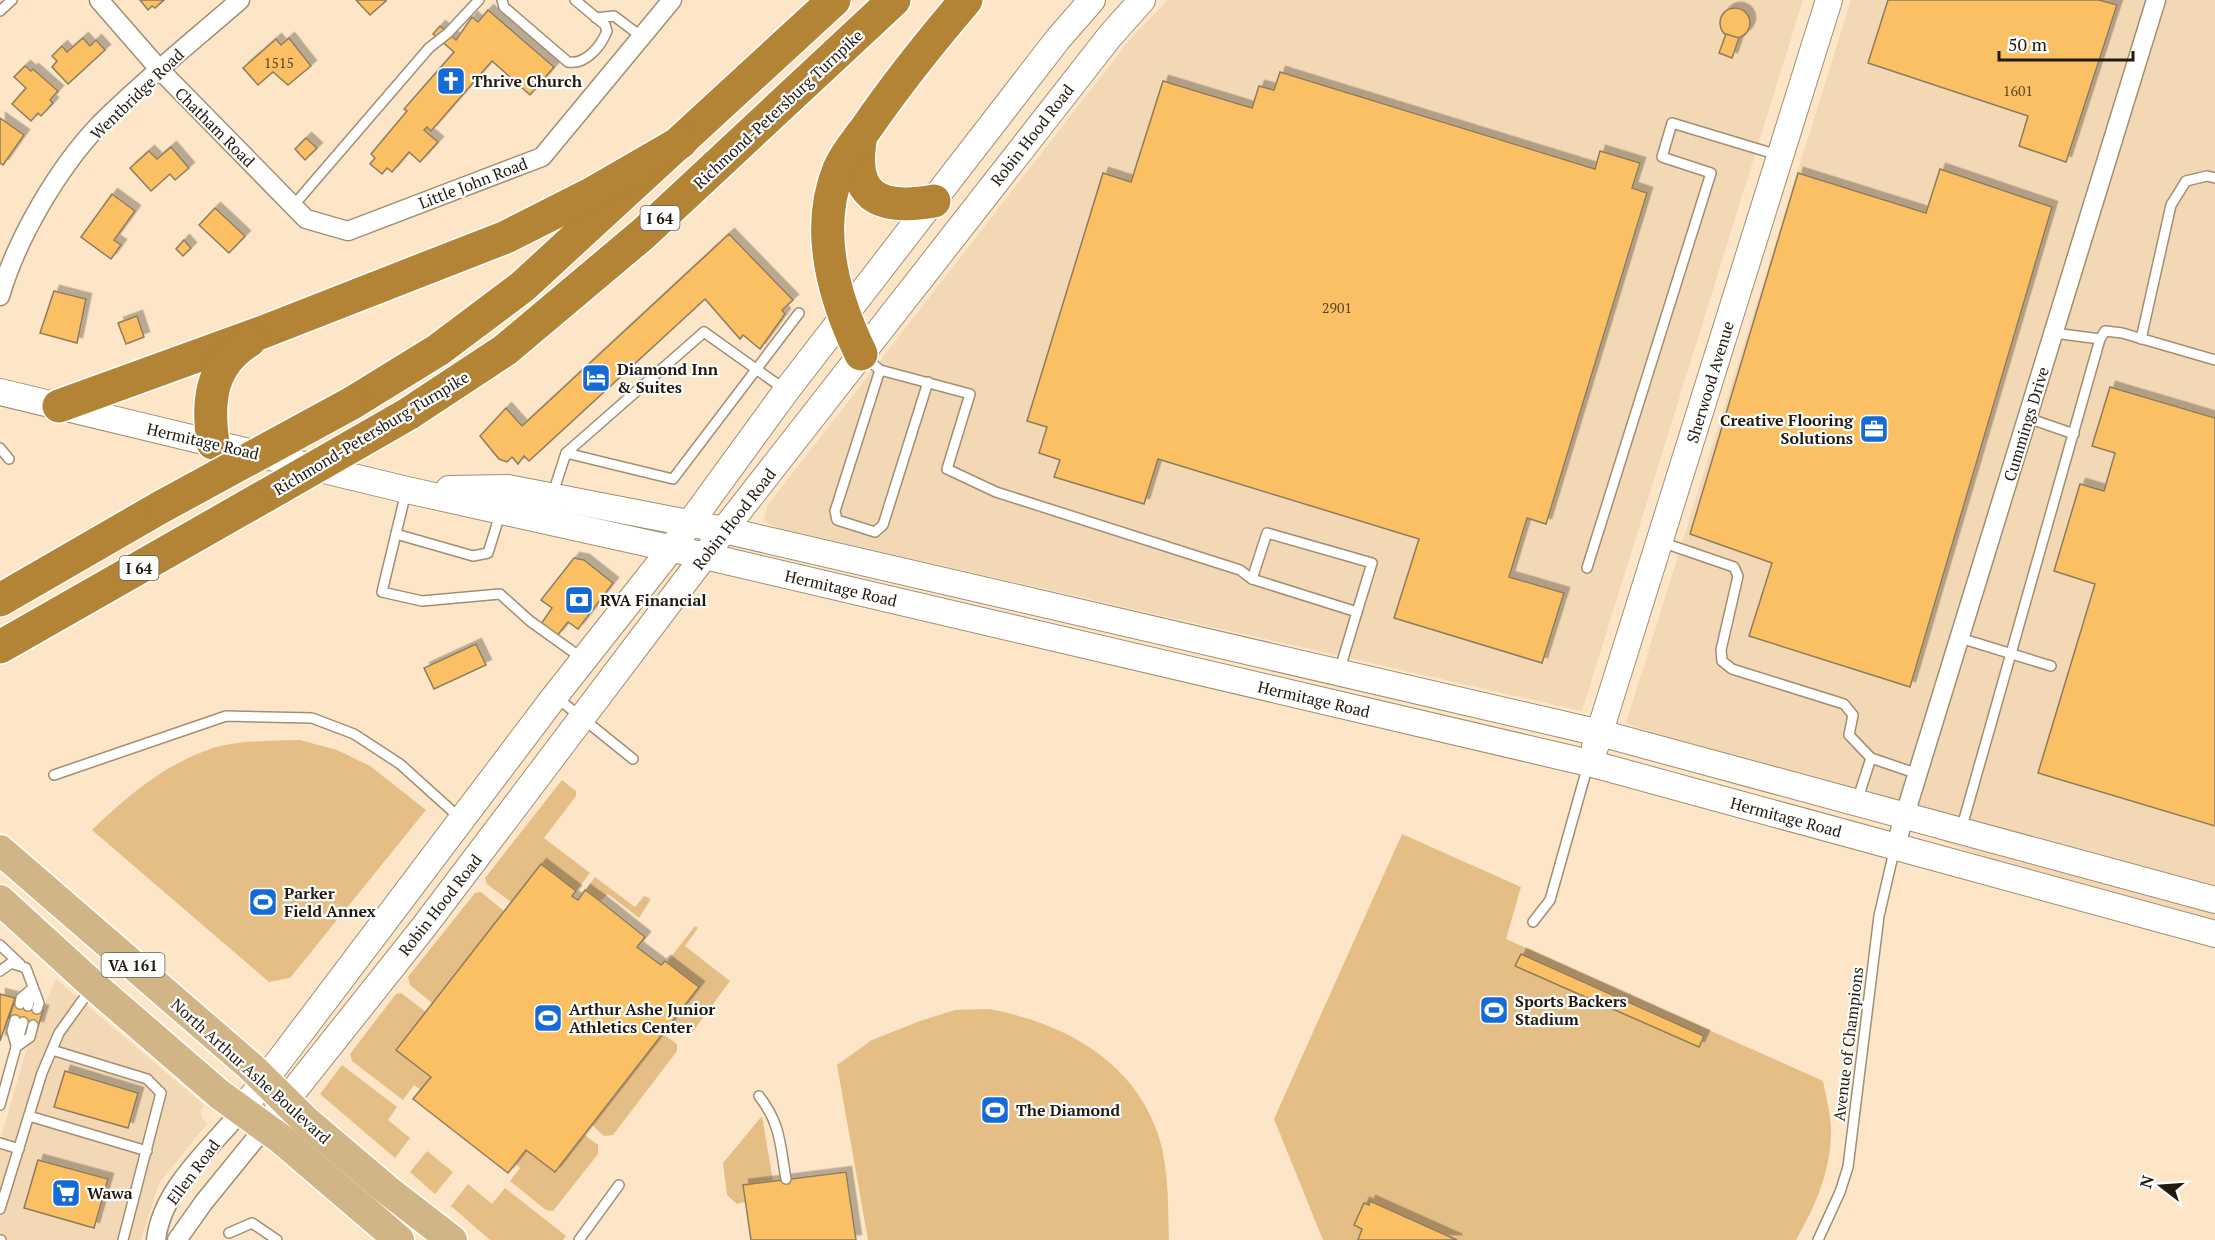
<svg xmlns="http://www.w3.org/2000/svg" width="2215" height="1240" viewBox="0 0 2215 1240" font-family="'PT Serif',serif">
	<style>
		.built { fill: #f2d8b4 }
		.green { fill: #e5be85 }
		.building { fill: #fac064; stroke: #8e7b5e; stroke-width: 1.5; filter: url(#shadow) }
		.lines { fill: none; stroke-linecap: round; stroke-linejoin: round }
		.lane-casing { stroke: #a28e71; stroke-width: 12 }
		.street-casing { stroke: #a28e71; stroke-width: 21 }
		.secondary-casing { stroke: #a28e71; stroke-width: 28 }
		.primary-casing { stroke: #fff; stroke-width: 33 }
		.highway-casing { stroke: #fff; stroke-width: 36 }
		.lane { stroke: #fff; stroke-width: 9 }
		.street { stroke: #fff; stroke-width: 18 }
		.secondary { stroke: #fff; stroke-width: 26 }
		.primary { stroke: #d1b586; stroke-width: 30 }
		.highway { stroke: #b38436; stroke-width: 33 }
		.highway-bridge-casing { stroke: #fff; stroke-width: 36; stroke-linecap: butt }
		.highway-bridge { stroke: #b38436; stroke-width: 33 }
		.labels { text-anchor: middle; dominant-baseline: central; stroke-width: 4.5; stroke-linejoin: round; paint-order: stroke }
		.number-label { font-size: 14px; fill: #584424 }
		.shield { fill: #fff; stroke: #645f57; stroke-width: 1.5 }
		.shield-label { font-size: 15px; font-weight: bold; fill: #221a0f }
		.poi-label { font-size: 16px; font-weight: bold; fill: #221a0f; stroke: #fff; text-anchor: start }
		.street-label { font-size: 16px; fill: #221a0f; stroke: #fff }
	</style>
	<defs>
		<filter id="shadow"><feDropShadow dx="5.5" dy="-5.5" stdDeviation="0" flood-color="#0004"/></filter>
	</defs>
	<rect width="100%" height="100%" fill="#fce6c7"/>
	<g class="built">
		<path d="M1168 0H1803L1582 711 777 528 764 521 767 506 1132 37Z"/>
		<path d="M1851 0H2215V943L1626 723Z"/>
		<path d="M56 979 204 1105 201 1110 202 1118 207 1124 159 1183 141 1240H0V1141L30 1038Z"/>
	</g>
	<g class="green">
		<path d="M300 740 337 750 370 766 426 810 290 978 269 982 92 830C127 796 165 764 213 748 240 740 271 741 300 740Z"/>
		<path d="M562 780 576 791V796L544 838 590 873 576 891 541 864 511 902 487 884 485 878Z"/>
		<path d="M1402 834 1521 887 1506 939 1823 1081C1826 1097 1831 1115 1831 1131 1831 1171 1815 1207 1796 1240H1323L1274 1119Z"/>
		<path d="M595 877 635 907 644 896 651 899 639 918 608 894 600 901 585 890Z"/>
		<path d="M481 892 504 911 432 1003 410 985 408 977 475 893Z"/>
		<path d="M695 926 698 928 685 946 730 981 691 1034 684 1035 670 1024 699 987 667 962Z"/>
		<path d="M401 993 426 1012 431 1077 421 1090 414 1085 403 1100 352 1061 350 1054 396 994Z"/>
		<path d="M990 1009C1060 1023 1127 1056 1155 1126 1169 1161 1168 1203 1169 1240H868L837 1065 872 1040 920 1021 955 1010Z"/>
		<path d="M663 1034 677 1044V1051L613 1135 604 1136 592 1125Z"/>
		<path d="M342 1065 397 1107 388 1120 410 1138 395 1158 320 1094Z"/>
		<path d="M762 1116 773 1181 743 1185 745 1202 737 1204 727 1195 723 1163Z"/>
		<path d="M585 1135 598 1145V1154L553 1211 546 1210 510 1181 520 1168 516 1164 526 1150 555 1172Z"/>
		<path d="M427 1151 453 1172 435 1194 410 1172Z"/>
		<path d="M468 1184 492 1204 505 1188 566 1236 563 1240H490L451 1206Z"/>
	</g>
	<g class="building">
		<path d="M140 0H164L155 8 152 6 148 10Z"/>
		<path d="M356 0H385L386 1 370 15Z"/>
		<path d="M1888 0H2099L2117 5 2066 162 2019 146 2028 116 1868 63Z"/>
		<circle cx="1735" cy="23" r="15"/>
		<path d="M488 10 554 67 530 95 492 61 431 131 427 127 424 130 438 142 420 162 409 152 392 172 387 168 382 174 370 164 375 158 371 154 407 111 404 109 454 52 433 34 440 26 456 40 472 17 478 22Z"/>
		<path d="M1726 34 1739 38 1732 58 1719 53Z"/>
		<path d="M83 38 90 46 96 40 105 50 68 84 52 67 57 61 52 56 62 46 67 52Z"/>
		<path d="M289 38 311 66 288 85 273 72 258 85 243 68 276 39 281 45Z"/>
		<path d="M25 66 31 71 33 69 58 91 50 100 53 103 41 116 38 113 31 121 12 104 26 88 14 77Z"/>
		<path d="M1280 72 1595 169 1600 151 1640 163 1632 188 1647 193 1546 524 1527 518 1509 577 1564 593 1542 663 1394 618 1419 539 1158 459 1144 504 1054 477 1060 460 1039 453 1047 427 1027 421 1103 173 1131 182 1163 81 1252 108 1259 86 1274 90Z"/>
		<path d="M0 118 24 135 3 165 0 163Z"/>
		<path d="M306 138 317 148 305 160 295 149Z"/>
		<path d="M171 147 189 168 175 180 170 174 151 191 130 168 149 151 157 159Z"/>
		<path d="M1940 169 2052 207 1910 687 1749 636 1772 563 1690 534 1798 173 1926 213Z"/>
		<path d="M112 194 135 211 114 240 121 245 111 259 81 237Z"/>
		<path d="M215 208 245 236 229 253 199 225Z"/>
		<path d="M729 234 793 300 782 310 785 314 760 349 743 335 740 339 705 299 529 461 524 456 518 464 512 457 507 462 499 459 480 436 506 408 522 426Z"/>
		<path d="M184 240 191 248 183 256 176 249Z"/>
		<path d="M54 291 86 299 77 343 40 333Z"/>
		<path d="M137 316 144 337 126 344 118 323Z"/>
		<path d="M2110 387 2215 418V826L2038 773 2095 584 2054 571 2080 484 2104 491 2115 453 2092 446Z"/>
		<path d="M574 558 584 560 613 583 578 629 568 622 557 636 541 624 552 608 541 600Z"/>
		<path d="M476 644 486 665 434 689 424 668Z"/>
		<path d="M541 864 576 891 572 896 578 900 585 890 600 901 645 937 637 947 661 965 665 961 699 987 555 1172 526 1150 508 1173 413 1099 431 1077 396 1050Z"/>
		<path d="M1521 954 1704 1036 1699 1047 1515 966Z"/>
		<path d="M0 994 15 998 0 1041Z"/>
		<path d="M14 1003 43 1011 38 1027 9 1018Z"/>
		<path d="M65 1071 138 1093 128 1128 54 1107Z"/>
		<path d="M38 1160 108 1179 94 1228 24 1208Z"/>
		<path d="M846 1172 856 1240H751L743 1185Z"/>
		<path d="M1370 1201 1457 1240H1358L1362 1229 1354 1225 1364 1203 1369 1205Z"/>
	</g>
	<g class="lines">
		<g class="lane-casing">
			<g id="lane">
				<path d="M502 0 504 7 568 62C586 65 601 46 607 31L605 25 575 0"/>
				<path d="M0 11 12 0"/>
				<path d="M596 18 614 16 642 37"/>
				<path d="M293 206 429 48 448 33 479 0"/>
				<path d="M2054 333 2100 339"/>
				<path d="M2141 339 2171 205 2186 181 2207 176 2215 178"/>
				<path d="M866 358 880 370 970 394 947 469 996 492 1240 570 1252 579 1357 612 1339 672"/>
				<path d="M880 370 835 511 837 520 875 532 883 525 928 382"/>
				<path d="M784 389 704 332 566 453 673 479 799 313"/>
				<path d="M2028 418 2074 434"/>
				<path d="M0 448 9 459"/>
				<path d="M406 492 382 592 422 601 500 594 530 621 583 659"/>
				<path d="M552 496 566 453"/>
				<path d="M396 534 473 556 488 553 501 511"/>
				<path d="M1661 542 1734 567 1738 576 1721 650 1722 661 1732 669 1844 704 1853 715 1849 735 1871 758 1918 774"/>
				<path d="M1587 568 1711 173 1662 157 1672 123 1778 155"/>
				<path d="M1252 579 1267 533 1372 563 1357 612"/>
				<path d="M1960 638 2051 666"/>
				<path d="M556 697 633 759"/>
				<path d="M54 775 226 716 312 718 354 734 400 764 461 819"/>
				<path d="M1857 801 1871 758"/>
				<path d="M1961 830 2100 339 2105 331 2122 333 2215 360"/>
				<path d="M1533 922 1550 900 1588 765"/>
				<path d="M0 945 20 964"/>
				<path d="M0 971 11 963 26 968 39 1003 37 1009"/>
				<path d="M20 1004 21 998 33 988"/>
				<path d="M28 1006 33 988"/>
				<path d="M15 1020 12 1031 16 1045"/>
				<path d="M16 1047 30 1037 33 1025"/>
				<path d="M52 1050 147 1079 161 1093 123 1240"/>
				<path d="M759 1096C781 1124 780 1145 786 1179"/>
				<path d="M0 1105 23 1022"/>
				<path d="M29 1116 147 1151"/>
				<path d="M0 1143 19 1149"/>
				<path d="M0 1209 42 1073 59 1033 92 987"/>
				<path d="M229 1233 252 1223 277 1240"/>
				<path d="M0 1240H1"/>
				<path d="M579 1240 619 1185"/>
				<path d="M1818 1240 1840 1192 1848 1167 1879 916 1895 847"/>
			</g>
		</g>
		<g class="street-casing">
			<g id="street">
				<path d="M99 0 160 70 306 219 348 231 542 157 672 0"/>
				<path d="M0 296C17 238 58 168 100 124 144 80 193 41 240 0"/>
				<path d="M1895 847 2156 0"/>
				<path d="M156 1240C162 1188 211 1148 242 1110"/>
				<path d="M177 1240 204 1202 265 1127"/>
			</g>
		</g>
		<g class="secondary-casing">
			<g id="secondary">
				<path d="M0 392 407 490 705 556 1589 763 2215 934"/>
				<path d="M449 489 508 488 724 530 1600 733 2215 900"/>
				<path d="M1595 747 1829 0"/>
				<path d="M242 1110 555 696 671 549 786 391 1058 39 1092 0"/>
				<path d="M265 1127 423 928 724 530 1110 36 1142 0"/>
			</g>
		</g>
		<g class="primary-casing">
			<g id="primary">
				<path d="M0 850 251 1067 306 1121 386 1189 452 1240"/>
				<path d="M0 900 93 985 219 1094 281 1139 399 1240"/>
			</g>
		</g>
		<g class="highway-casing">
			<g id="highway">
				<path d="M861 135C850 196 877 211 934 201"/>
				<path d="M861 354C834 298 814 230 839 169 846 153 857 141 867 127 898 82 931 41 966 0"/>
				<path d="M352 403 438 350 522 287 834 0"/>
				<path d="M59 406 263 332 506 237 591 194 681 142"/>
				<path d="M408 414 505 350 643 234 894 0"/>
				<path d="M213 443C207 402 210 365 249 341"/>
				<path d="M0 600 161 507"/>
				<path d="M0 647 279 488"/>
			</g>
		</g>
		<use href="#lane" class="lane"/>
		<use href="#street" class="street"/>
		<use href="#secondary" class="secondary"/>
		<use href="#primary" class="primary"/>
		<use href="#highway" class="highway"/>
		<g class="highway-bridge-casing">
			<g id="highway-bridge">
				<path d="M279 488 408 414"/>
				<path d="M161 507 352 403"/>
			</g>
		</g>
		<use href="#highway-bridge" class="highway-bridge"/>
	</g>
	<defs>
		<g id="church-square" transform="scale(1.5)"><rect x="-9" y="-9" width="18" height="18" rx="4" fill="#156bd5" stroke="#fff"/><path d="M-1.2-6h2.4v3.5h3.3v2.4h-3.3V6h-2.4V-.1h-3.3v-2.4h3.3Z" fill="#fff"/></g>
		<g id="hotel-square" transform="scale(1.5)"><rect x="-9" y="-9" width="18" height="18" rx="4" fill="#156bd5" stroke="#fff"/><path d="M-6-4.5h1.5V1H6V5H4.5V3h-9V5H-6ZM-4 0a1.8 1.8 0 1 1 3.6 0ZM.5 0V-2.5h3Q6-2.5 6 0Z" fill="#fff"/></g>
		<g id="office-square" transform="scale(1.5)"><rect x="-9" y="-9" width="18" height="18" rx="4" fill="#156bd5" stroke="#fff"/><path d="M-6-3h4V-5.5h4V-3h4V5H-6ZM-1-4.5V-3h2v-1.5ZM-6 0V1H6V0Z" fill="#fff"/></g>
		<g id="bank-square" transform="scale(1.5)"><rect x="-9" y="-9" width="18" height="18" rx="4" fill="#156bd5" stroke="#fff"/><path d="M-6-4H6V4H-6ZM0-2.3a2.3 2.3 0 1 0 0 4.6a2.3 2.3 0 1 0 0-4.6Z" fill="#fff"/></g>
		<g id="stadium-square" transform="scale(1.5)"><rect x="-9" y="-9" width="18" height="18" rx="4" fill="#156bd5" stroke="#fff"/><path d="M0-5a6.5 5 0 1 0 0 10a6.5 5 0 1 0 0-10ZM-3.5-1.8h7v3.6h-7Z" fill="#fff"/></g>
		<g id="supermarket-square" transform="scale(1.5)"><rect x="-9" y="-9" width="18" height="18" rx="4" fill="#156bd5" stroke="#fff"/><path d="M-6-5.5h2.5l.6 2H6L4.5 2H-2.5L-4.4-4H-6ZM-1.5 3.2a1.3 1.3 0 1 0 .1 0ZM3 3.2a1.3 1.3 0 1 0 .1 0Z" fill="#fff"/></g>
	</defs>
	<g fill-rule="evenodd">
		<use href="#church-square" x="451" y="81"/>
		<use href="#hotel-square" x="596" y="378"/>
		<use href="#office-square" x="1874" y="429"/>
		<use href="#bank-square" x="579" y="600"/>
		<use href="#stadium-square" x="263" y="902"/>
		<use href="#stadium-square" x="1494" y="1010"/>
		<use href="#stadium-square" x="548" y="1018"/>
		<use href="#stadium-square" x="995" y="1110"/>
		<use href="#supermarket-square" x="66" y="1193"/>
	</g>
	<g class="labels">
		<g class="number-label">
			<text x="279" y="62">1515</text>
			<text x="2018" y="90">1601</text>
			<text x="1337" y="307">2901</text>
		</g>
		<g class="shield">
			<rect x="640.5" y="206" width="39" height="24" rx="4.5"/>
			<rect x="119.5" y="556" width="39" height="24" rx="4.5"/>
			<rect x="101.5" y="953" width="63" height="24" rx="4.5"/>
		</g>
		<g class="shield-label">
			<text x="660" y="218">I 64</text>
			<text x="139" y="568">I 64</text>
			<text x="133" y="965">VA 161</text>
		</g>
		<g class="poi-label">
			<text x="472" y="81">Thrive Church</text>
			<text x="617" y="369">Diamond Inn<tspan x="617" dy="18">&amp; Suites</tspan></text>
			<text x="1853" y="420" text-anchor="end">Creative Flooring<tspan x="1853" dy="18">Solutions</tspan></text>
			<text x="600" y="600">RVA Financial</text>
			<text x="284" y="893">Parker<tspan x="284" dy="18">Field Annex</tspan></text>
			<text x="1515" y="1001">Sports Backers<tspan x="1515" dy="18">Stadium</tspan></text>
			<text x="569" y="1009">Arthur Ashe Junior<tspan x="569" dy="18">Athletics Center</tspan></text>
			<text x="1016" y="1110">The Diamond</text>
			<text x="87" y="1193">Wawa</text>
		</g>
		<g class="street-label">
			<text transform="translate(137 94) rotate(-44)">Wentbridge Road</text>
			<text transform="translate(778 109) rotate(-43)">Richmond-Petersburg Turnpike</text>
			<text transform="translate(215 127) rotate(45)">Chatham Road</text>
			<text transform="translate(1032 135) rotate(-52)">Robin Hood Road</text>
			<text transform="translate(473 183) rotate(-21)">Little John Road</text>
			<text transform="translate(1710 382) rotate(-73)">Sherwood Avenue</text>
			<text transform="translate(2026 424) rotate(-73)">Cummings Drive</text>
			<text transform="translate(371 433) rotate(-31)">Richmond-Petersburg Turnpike</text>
			<text transform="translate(203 441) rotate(13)">Hermitage Road</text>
			<text transform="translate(734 519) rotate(-52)">Robin Hood Road</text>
			<text transform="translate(841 588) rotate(13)">Hermitage Road</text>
			<text transform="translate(1314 699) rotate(13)">Hermitage Road</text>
			<text transform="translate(1786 817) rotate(15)">Hermitage Road</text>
			<text transform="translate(440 905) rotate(-52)">Robin Hood Road</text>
			<text transform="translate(1848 1044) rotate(-83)">Avenue of Champions</text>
			<text transform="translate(251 1071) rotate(42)">North Arthur Ashe Boulevard</text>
			<text transform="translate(193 1172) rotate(-53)">Ellen Road</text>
		</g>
	</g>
	<g transform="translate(2161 1186) rotate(287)" stroke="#ffffff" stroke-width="4.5" paint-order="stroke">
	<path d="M0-4.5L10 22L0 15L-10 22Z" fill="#221a0f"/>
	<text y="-9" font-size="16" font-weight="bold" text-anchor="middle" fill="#221a0f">N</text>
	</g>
	<path d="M1999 51v9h134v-9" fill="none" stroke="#221a0f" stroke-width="3"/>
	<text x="2008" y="51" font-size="18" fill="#221a0f" stroke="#ffffff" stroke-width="4.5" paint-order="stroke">50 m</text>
</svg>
